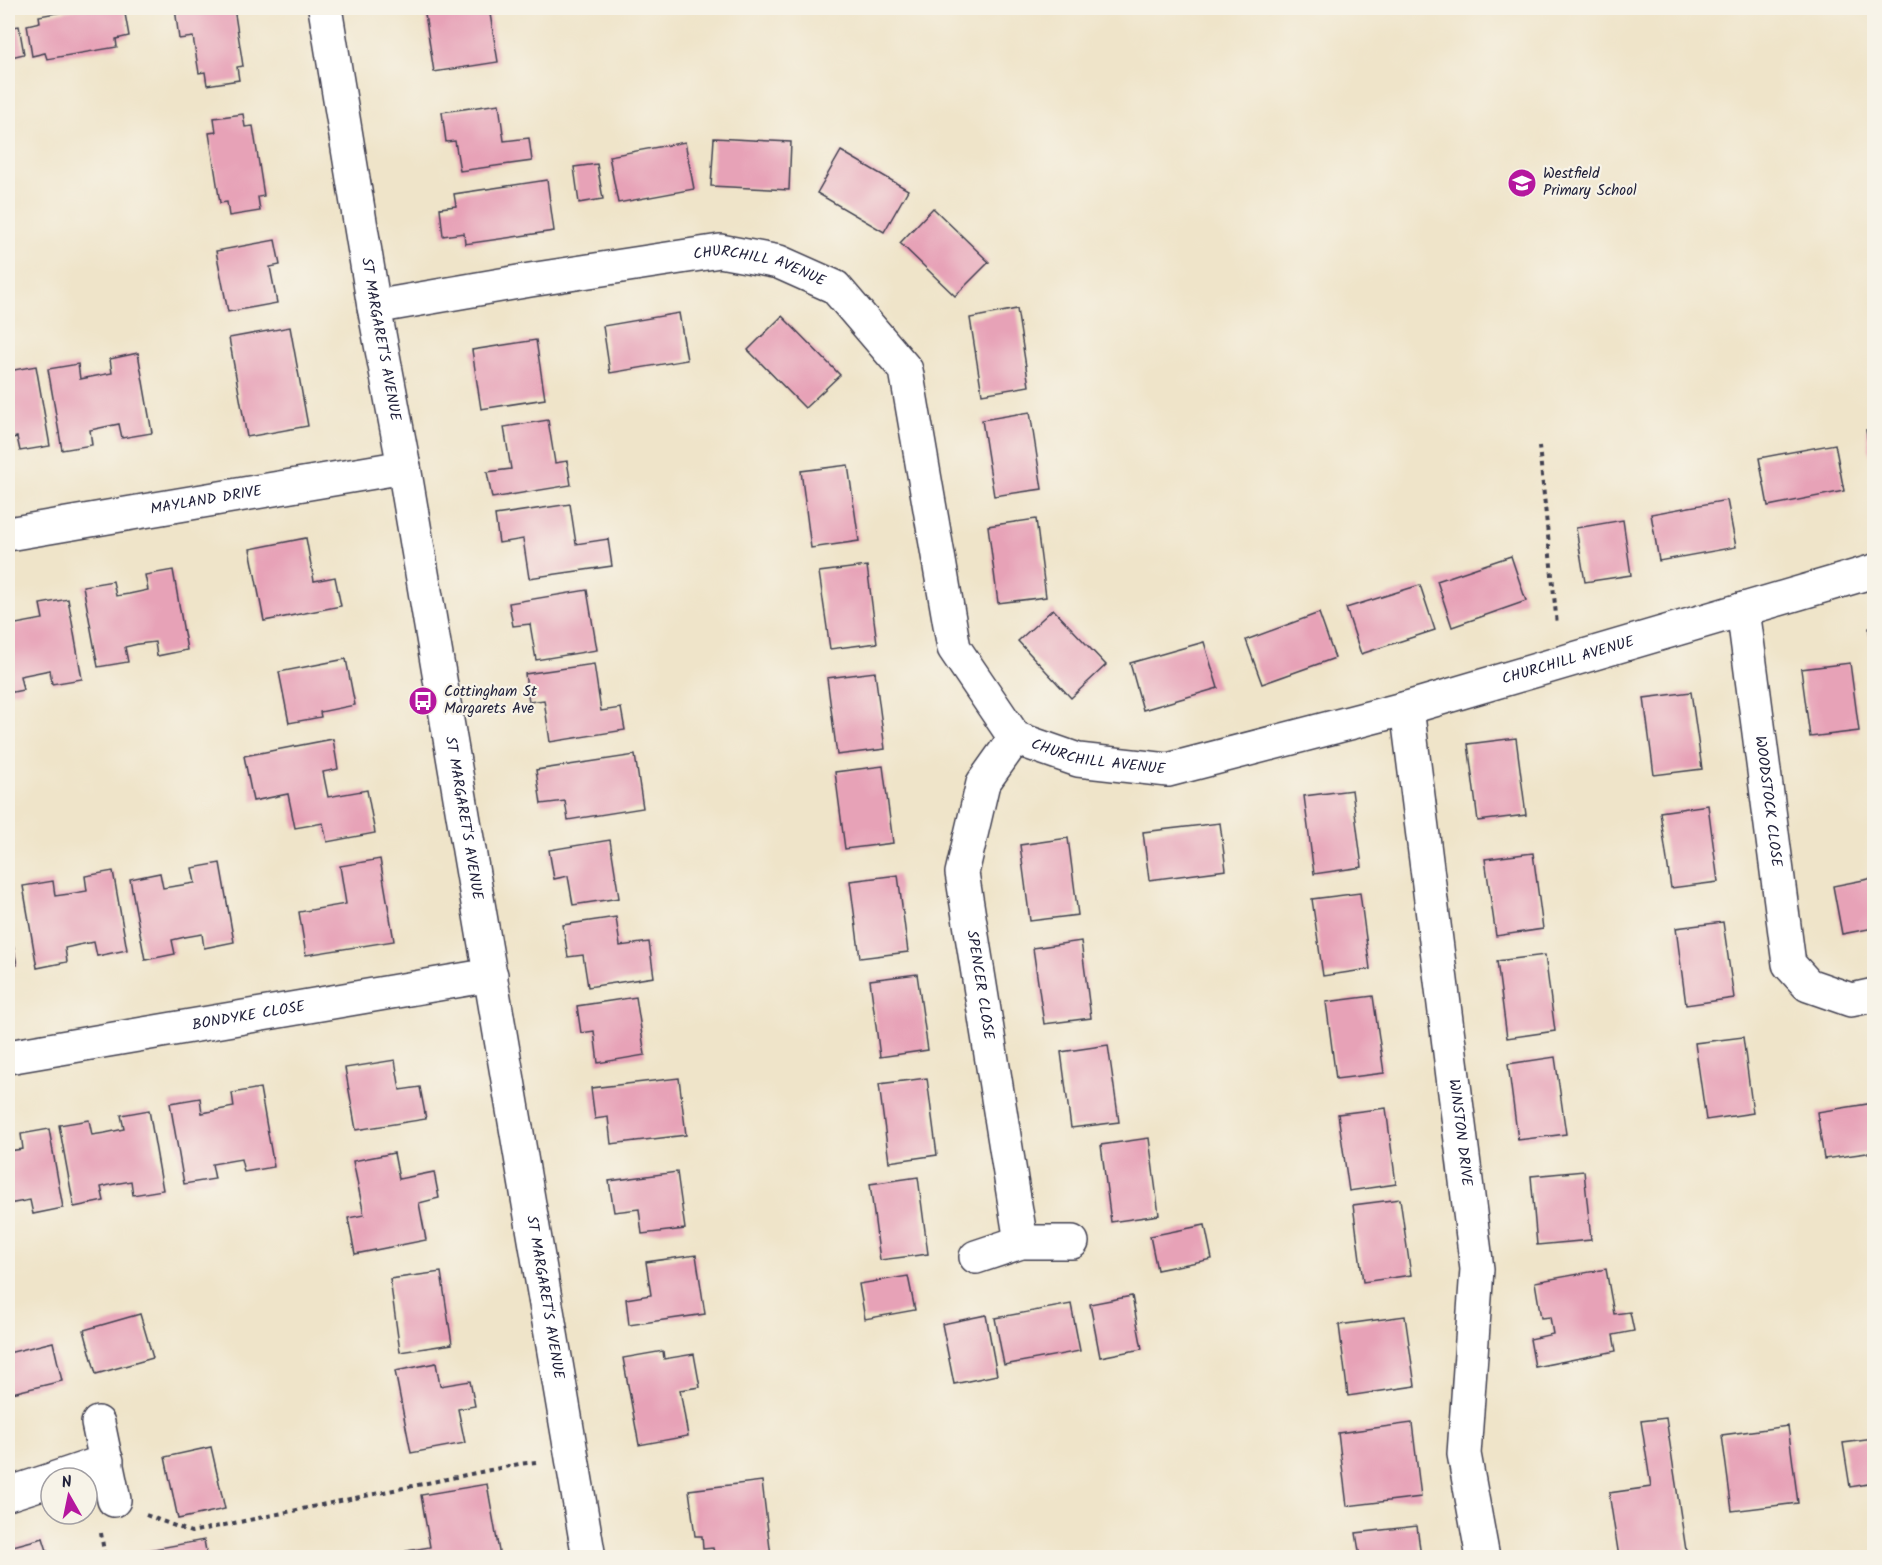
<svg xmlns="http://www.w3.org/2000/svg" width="1882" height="1565" viewBox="0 0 1882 1565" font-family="Kalam,sans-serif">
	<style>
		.building { fill: #e7a2b7 }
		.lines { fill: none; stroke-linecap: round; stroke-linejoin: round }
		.minor-casing { stroke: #413f50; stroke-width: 36 }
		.path { stroke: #413f50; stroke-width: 4; stroke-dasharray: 4.5 4.5; stroke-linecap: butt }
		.minor { stroke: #fff; stroke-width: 33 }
		.labels { text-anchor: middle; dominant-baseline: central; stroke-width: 4.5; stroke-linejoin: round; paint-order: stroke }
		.poi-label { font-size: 15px; fill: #22223b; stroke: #f7f3e8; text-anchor: start }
		.street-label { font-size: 15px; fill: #22223b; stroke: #f7f3e8 }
	</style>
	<rect width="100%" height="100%" fill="#f7f3e8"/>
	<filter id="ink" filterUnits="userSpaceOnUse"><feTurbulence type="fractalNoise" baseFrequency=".0167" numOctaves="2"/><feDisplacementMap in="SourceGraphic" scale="12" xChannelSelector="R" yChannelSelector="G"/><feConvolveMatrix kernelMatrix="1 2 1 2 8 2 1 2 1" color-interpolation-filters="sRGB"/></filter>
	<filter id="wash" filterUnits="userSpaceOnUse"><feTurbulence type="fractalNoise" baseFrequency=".008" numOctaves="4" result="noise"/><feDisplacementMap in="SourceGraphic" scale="24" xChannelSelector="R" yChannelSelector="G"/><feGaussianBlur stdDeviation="1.35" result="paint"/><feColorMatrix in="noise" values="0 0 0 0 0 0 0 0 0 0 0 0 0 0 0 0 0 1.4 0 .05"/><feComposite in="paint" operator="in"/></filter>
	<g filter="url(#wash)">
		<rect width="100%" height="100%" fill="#efe4c9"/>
		<g id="blocks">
			<g class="building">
				<path d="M84 8H110L111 10 124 8 129 36 116 39 117 47 47 59 45 53 32 56 27 25 40 22 39 16Z"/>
				<path d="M175 8H234L243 66 237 67 239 80 207 85 205 72 199 73 193 37 179 39Z"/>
				<path d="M469 8H489L498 62 434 72 425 14Z"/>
				<path d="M19 26 24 54 11 57 13 65 8 66V28Z"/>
				<path d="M499 104 504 141 529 138 532 161 460 171 455 141 446 142 442 112Z"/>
				<path d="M243 114 245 127 253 126 264 196 258 197 260 211 229 216 227 202 220 203 209 133 216 132 214 118Z"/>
				<path d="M714 138 791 142 789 190 711 186Z"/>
				<path d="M685 142 694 189 618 203 609 156Z"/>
				<path d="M841 151 908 190 884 232 817 193Z"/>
				<path d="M597 164 603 199 579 203 574 167Z"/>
				<path d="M547 180 554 231 465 244 464 233 443 236 440 208 456 206 454 194Z"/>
				<path d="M933 208 989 262 955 296 900 243Z"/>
				<path d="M275 240 280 265 270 267 277 303 228 312 216 251Z"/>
				<path d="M1017 309 1029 386 982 394 970 318Z"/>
				<path d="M679 313 687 360 610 373 603 326Z"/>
				<path d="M782 316 840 375 805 408 748 350Z"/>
				<path d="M290 327 308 426 247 437 229 338Z"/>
				<path d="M536 340 545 399 481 409 472 350Z"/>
				<path d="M138 353 152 433 122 438 119 424 90 430 92 445 62 450 48 369 78 364 80 379 112 373 110 359Z"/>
				<path d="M36 366 50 446 20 451 17 437 8 439V386L10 385 8 371Z"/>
				<path d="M1030 412 1042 489 994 496 982 420Z"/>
				<path d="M548 420 555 463 567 461 571 485 492 498 487 472 511 469 504 427Z"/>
				<path d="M1874 429V473H1873L1866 430Z"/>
				<path d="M1835 444 1844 491 1768 506 1759 458Z"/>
				<path d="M848 465 859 541 811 548 801 471Z"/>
				<path d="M1727 500 1736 547 1659 561 1651 514Z"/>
				<path d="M570 504 576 544 608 539 612 566 529 578 523 539 499 543 495 515Z"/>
				<path d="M1036 519 1046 597 998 603 988 526Z"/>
				<path d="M1623 520 1631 575 1585 582 1576 528Z"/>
				<path d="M306 538 314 581 335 577 341 606 264 621 250 549Z"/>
				<path d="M1511 556 1526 601 1452 627 1437 581Z"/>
				<path d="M867 566 877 643 830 649 819 572Z"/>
				<path d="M173 570 187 650 157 656 155 642 138 644 125 647 128 662 98 667 83 586 113 581 116 596 129 594 148 590 145 575Z"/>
				<path d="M1420 585 1435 630 1361 654 1346 608Z"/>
				<path d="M587 590 597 650 536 660 530 624 513 626 509 603Z"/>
				<path d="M68 599 82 679 52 684 50 670 20 676 23 690 8 693V613L11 625 43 619 40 604Z"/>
				<path d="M1053 609 1106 665 1071 698 1018 641Z"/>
				<path d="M1319 613 1335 658 1262 684 1246 640Z"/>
				<path d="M1874 627V663L1873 664 1869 628Z"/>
				<path d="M1204 642 1218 688 1143 710 1130 663Z"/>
				<path d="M346 659 355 705 320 712 321 717 289 723 279 672Z"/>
				<path d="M1850 663 1859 731 1810 737 1801 669Z"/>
				<path d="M594 664 601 711 621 708 625 730 550 742 544 700 529 702 525 674Z"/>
				<path d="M875 672 885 749 837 755 827 678Z"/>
				<path d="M1691 692 1702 769 1654 775 1644 698Z"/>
				<path d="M1516 738 1526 815 1478 821 1468 744Z"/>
				<path d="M333 739 338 769 323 772 328 797 367 790 375 833 327 842 323 823 295 828 288 794 253 801 244 756Z"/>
				<path d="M635 755 643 808 568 820 565 801 541 804 536 770Z"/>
				<path d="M883 766 893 843 845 849 835 772Z"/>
				<path d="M1352 790 1362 867 1314 874 1304 796Z"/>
				<path d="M1708 805 1718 882 1671 888 1660 812Z"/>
				<path d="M1220 823 1226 870 1149 880 1143 832Z"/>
				<path d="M1068 838 1078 915 1030 921 1020 845Z"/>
				<path d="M610 840 619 898 573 905 568 876 554 879 549 850Z"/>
				<path d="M1533 853 1543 929 1496 936 1485 859Z"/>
				<path d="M380 859 394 941 306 955 299 912 346 904 340 866Z"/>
				<path d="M220 863 234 942 204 948 202 934 185 937 172 940 175 954 145 960 130 879 160 873 163 888 176 886 195 883 192 868Z"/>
				<path d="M113 871 127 950 97 956 94 942 78 945 65 948 67 962 37 968 23 886 53 881 55 896 69 894 87 891 85 876Z"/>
				<path d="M898 875 908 952 860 958 850 881Z"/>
				<path d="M1874 878V928L1842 934 1833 886Z"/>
				<path d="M1360 893 1370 969 1323 976 1312 899Z"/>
				<path d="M616 917 620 946 649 942 654 977 588 987 583 955 568 957 563 925Z"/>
				<path d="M8 919 17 965 8 967Z"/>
				<path d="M1723 922 1734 998 1686 1005 1676 928Z"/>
				<path d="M1081 941 1091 1018 1044 1024 1033 948Z"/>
				<path d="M1545 955 1555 1031 1507 1038 1497 961Z"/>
				<path d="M917 974 928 1050 880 1057 870 980Z"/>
				<path d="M1373 996 1384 1073 1336 1079 1326 1002Z"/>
				<path d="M636 997 645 1055 598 1063 594 1031 581 1033 577 1006Z"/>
				<path d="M1743 1037 1753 1113 1706 1120 1695 1043Z"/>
				<path d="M1108 1045 1119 1122 1071 1128 1061 1052Z"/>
				<path d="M1555 1057 1566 1134 1518 1140 1508 1064Z"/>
				<path d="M395 1060 400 1090 420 1087 426 1119 356 1130 345 1068Z"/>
				<path d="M679 1078 686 1135 611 1144 608 1117 595 1119 591 1088Z"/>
				<path d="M927 1078 937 1155 889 1162 879 1084Z"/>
				<path d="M260 1088 274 1167 244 1172 241 1159 212 1164 215 1179 184 1184 170 1103 200 1098 202 1113 234 1107 232 1093Z"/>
				<path d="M1874 1103V1152L1824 1159 1817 1112Z"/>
				<path d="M1386 1108 1396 1184 1349 1191 1338 1114Z"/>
				<path d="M149 1110 163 1190 133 1195 131 1181 114 1184 101 1187 104 1201 74 1207 59 1125 89 1120 92 1135 105 1133 124 1129 121 1115Z"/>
				<path d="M49 1129 63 1208 33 1214 30 1200 8 1204V1151L23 1149 21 1134Z"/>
				<path d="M1149 1138 1159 1215 1111 1222 1101 1145Z"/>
				<path d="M394 1153 399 1179 434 1172 439 1198 419 1203 426 1240 355 1254 348 1218 364 1215 353 1161Z"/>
				<path d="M1584 1171 1591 1240 1537 1245 1531 1176Z"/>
				<path d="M677 1172 685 1229 642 1234 639 1209 614 1212 609 1181Z"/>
				<path d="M918 1177 928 1254 880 1260 870 1184Z"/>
				<path d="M1400 1199 1411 1275 1363 1282 1353 1205Z"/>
				<path d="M1205 1225 1212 1259 1157 1270 1150 1236Z"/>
				<path d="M696 1255 705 1314 629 1325 626 1299 651 1295 646 1262Z"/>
				<path d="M1606 1269 1614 1314 1630 1312 1634 1331 1613 1335 1616 1351 1535 1367 1530 1339 1553 1334 1550 1317 1541 1318 1535 1282Z"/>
				<path d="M441 1272 452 1344 400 1352 390 1279Z"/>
				<path d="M908 1276 915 1310 865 1319 859 1284Z"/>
				<path d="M1132 1296 1142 1349 1100 1357 1090 1304Z"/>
				<path d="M1071 1304 1080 1351 1004 1365 995 1318Z"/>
				<path d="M140 1314 153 1358 96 1374 84 1330Z"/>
				<path d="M986 1315 997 1375 954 1384 942 1324Z"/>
				<path d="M1405 1316 1415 1386 1348 1396 1339 1325Z"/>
				<path d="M53 1342 62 1381 8 1394V1353Z"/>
				<path d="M663 1351 664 1359 694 1354 700 1387 680 1390 688 1436 639 1445 623 1358Z"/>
				<path d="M436 1363 440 1386 470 1381 475 1406 458 1409 465 1443 411 1453 395 1371Z"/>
				<path d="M1666 1418 1687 1557H1619L1609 1493 1651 1487 1641 1421Z"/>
				<path d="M1412 1423 1421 1497 1347 1506 1338 1433Z"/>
				<path d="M1788 1426 1798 1503 1732 1511 1722 1435Z"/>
				<path d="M1874 1439V1483L1850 1487 1843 1443Z"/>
				<path d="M211 1447 225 1509 178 1519 165 1457Z"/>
				<path d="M762 1481 771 1557H715L713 1548 703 1549 702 1536H695L689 1490Z"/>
				<path d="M487 1484 500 1557H407L406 1551 430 1547 421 1495Z"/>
				<path d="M1417 1526 1421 1557H1360L1356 1533Z"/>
				<path d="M43 1538 49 1557H16L13 1546Z"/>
				<path d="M204 1540 207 1557H127L126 1554Z"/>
			</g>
		</g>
	</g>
	<g filter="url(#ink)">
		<use href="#blocks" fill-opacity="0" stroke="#413f50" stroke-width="1.5"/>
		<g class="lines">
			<g class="minor-casing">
				<g id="minor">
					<path id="s1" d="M325 8 374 307 404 467 589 1558"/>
					<path id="s2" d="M374 307 530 280 720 251 779 262 835 287 906 370 954 648 1015 738 1078 760 1168 770 1407 708 1874 571"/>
					<path id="s3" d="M8 534 404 467"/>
					<path id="s4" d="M1743 609 1789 964 1808 985 1851 1000 1874 995"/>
					<path id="s5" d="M1407 708 1477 1269 1464 1454 1483 1558"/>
					<path id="s6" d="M1015 738 983 783 962 873 1021 1242"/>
					<path id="s7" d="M8 1057 491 975"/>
					<path d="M976 1257 1021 1242H1072"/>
					<path d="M98 1423 114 1500"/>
					<path d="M56 1478 107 1461"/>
					<path d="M8 1494 51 1480"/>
				</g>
			</g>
			<g class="path">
				<path d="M1539 446 1557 625"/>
				<path d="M146 1515 191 1532 519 1464 536 1462"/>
				<path d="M101 1533 105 1558"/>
			</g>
			<use href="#minor" class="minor"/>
		</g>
	</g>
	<defs>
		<g id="school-disc" transform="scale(1.5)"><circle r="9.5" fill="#b5179e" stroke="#f7f3e8"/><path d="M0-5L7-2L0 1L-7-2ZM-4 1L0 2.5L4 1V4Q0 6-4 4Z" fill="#fff"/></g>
		<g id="bus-disc" transform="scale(1.5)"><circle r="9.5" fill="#b5179e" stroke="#f7f3e8"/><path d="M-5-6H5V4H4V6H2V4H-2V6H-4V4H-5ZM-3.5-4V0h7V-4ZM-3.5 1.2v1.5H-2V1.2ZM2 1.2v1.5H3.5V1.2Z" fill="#fff"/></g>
	</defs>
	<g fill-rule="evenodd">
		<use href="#school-disc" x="1522" y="183"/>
		<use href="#bus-disc" x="423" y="701"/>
	</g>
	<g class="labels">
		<g class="poi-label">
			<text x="1543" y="174">Westfield<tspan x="1543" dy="17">Primary School</tspan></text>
			<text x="444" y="692">Cottingham St<tspan x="444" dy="17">Margarets Ave</tspan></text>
		</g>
		<g class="street-label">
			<text stroke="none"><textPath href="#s2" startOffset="392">CHURCHILL AVENUE</textPath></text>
			<text stroke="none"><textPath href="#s1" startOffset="336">ST MARGARET'S AVENUE</textPath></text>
			<text stroke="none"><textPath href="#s3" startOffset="201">MAYLAND DRIVE</textPath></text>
			<text stroke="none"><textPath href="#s2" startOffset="1544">CHURCHILL AVENUE</textPath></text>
			<text stroke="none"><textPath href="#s2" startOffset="1058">CHURCHILL AVENUE</textPath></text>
			<text stroke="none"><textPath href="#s4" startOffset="194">WOODSTOCK CLOSE</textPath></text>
			<text stroke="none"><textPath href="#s1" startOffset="822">ST MARGARET'S AVENUE</textPath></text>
			<text stroke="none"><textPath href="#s6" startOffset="261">SPENCER CLOSE</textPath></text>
			<text stroke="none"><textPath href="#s7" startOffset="244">BONDYKE CLOSE</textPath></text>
			<text stroke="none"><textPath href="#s5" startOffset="428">WINSTON DRIVE</textPath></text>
			<text stroke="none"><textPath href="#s1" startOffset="1308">ST MARGARET'S AVENUE</textPath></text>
		</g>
	</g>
	<rect width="1882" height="1565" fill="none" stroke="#f7f3e8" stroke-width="30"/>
	<g transform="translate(69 1496) rotate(351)"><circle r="28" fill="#f7f3e8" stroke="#a29fa3" stroke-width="1.5"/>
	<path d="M0-4.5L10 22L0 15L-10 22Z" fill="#b5179e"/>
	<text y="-9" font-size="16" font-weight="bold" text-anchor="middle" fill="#22223b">N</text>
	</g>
</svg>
